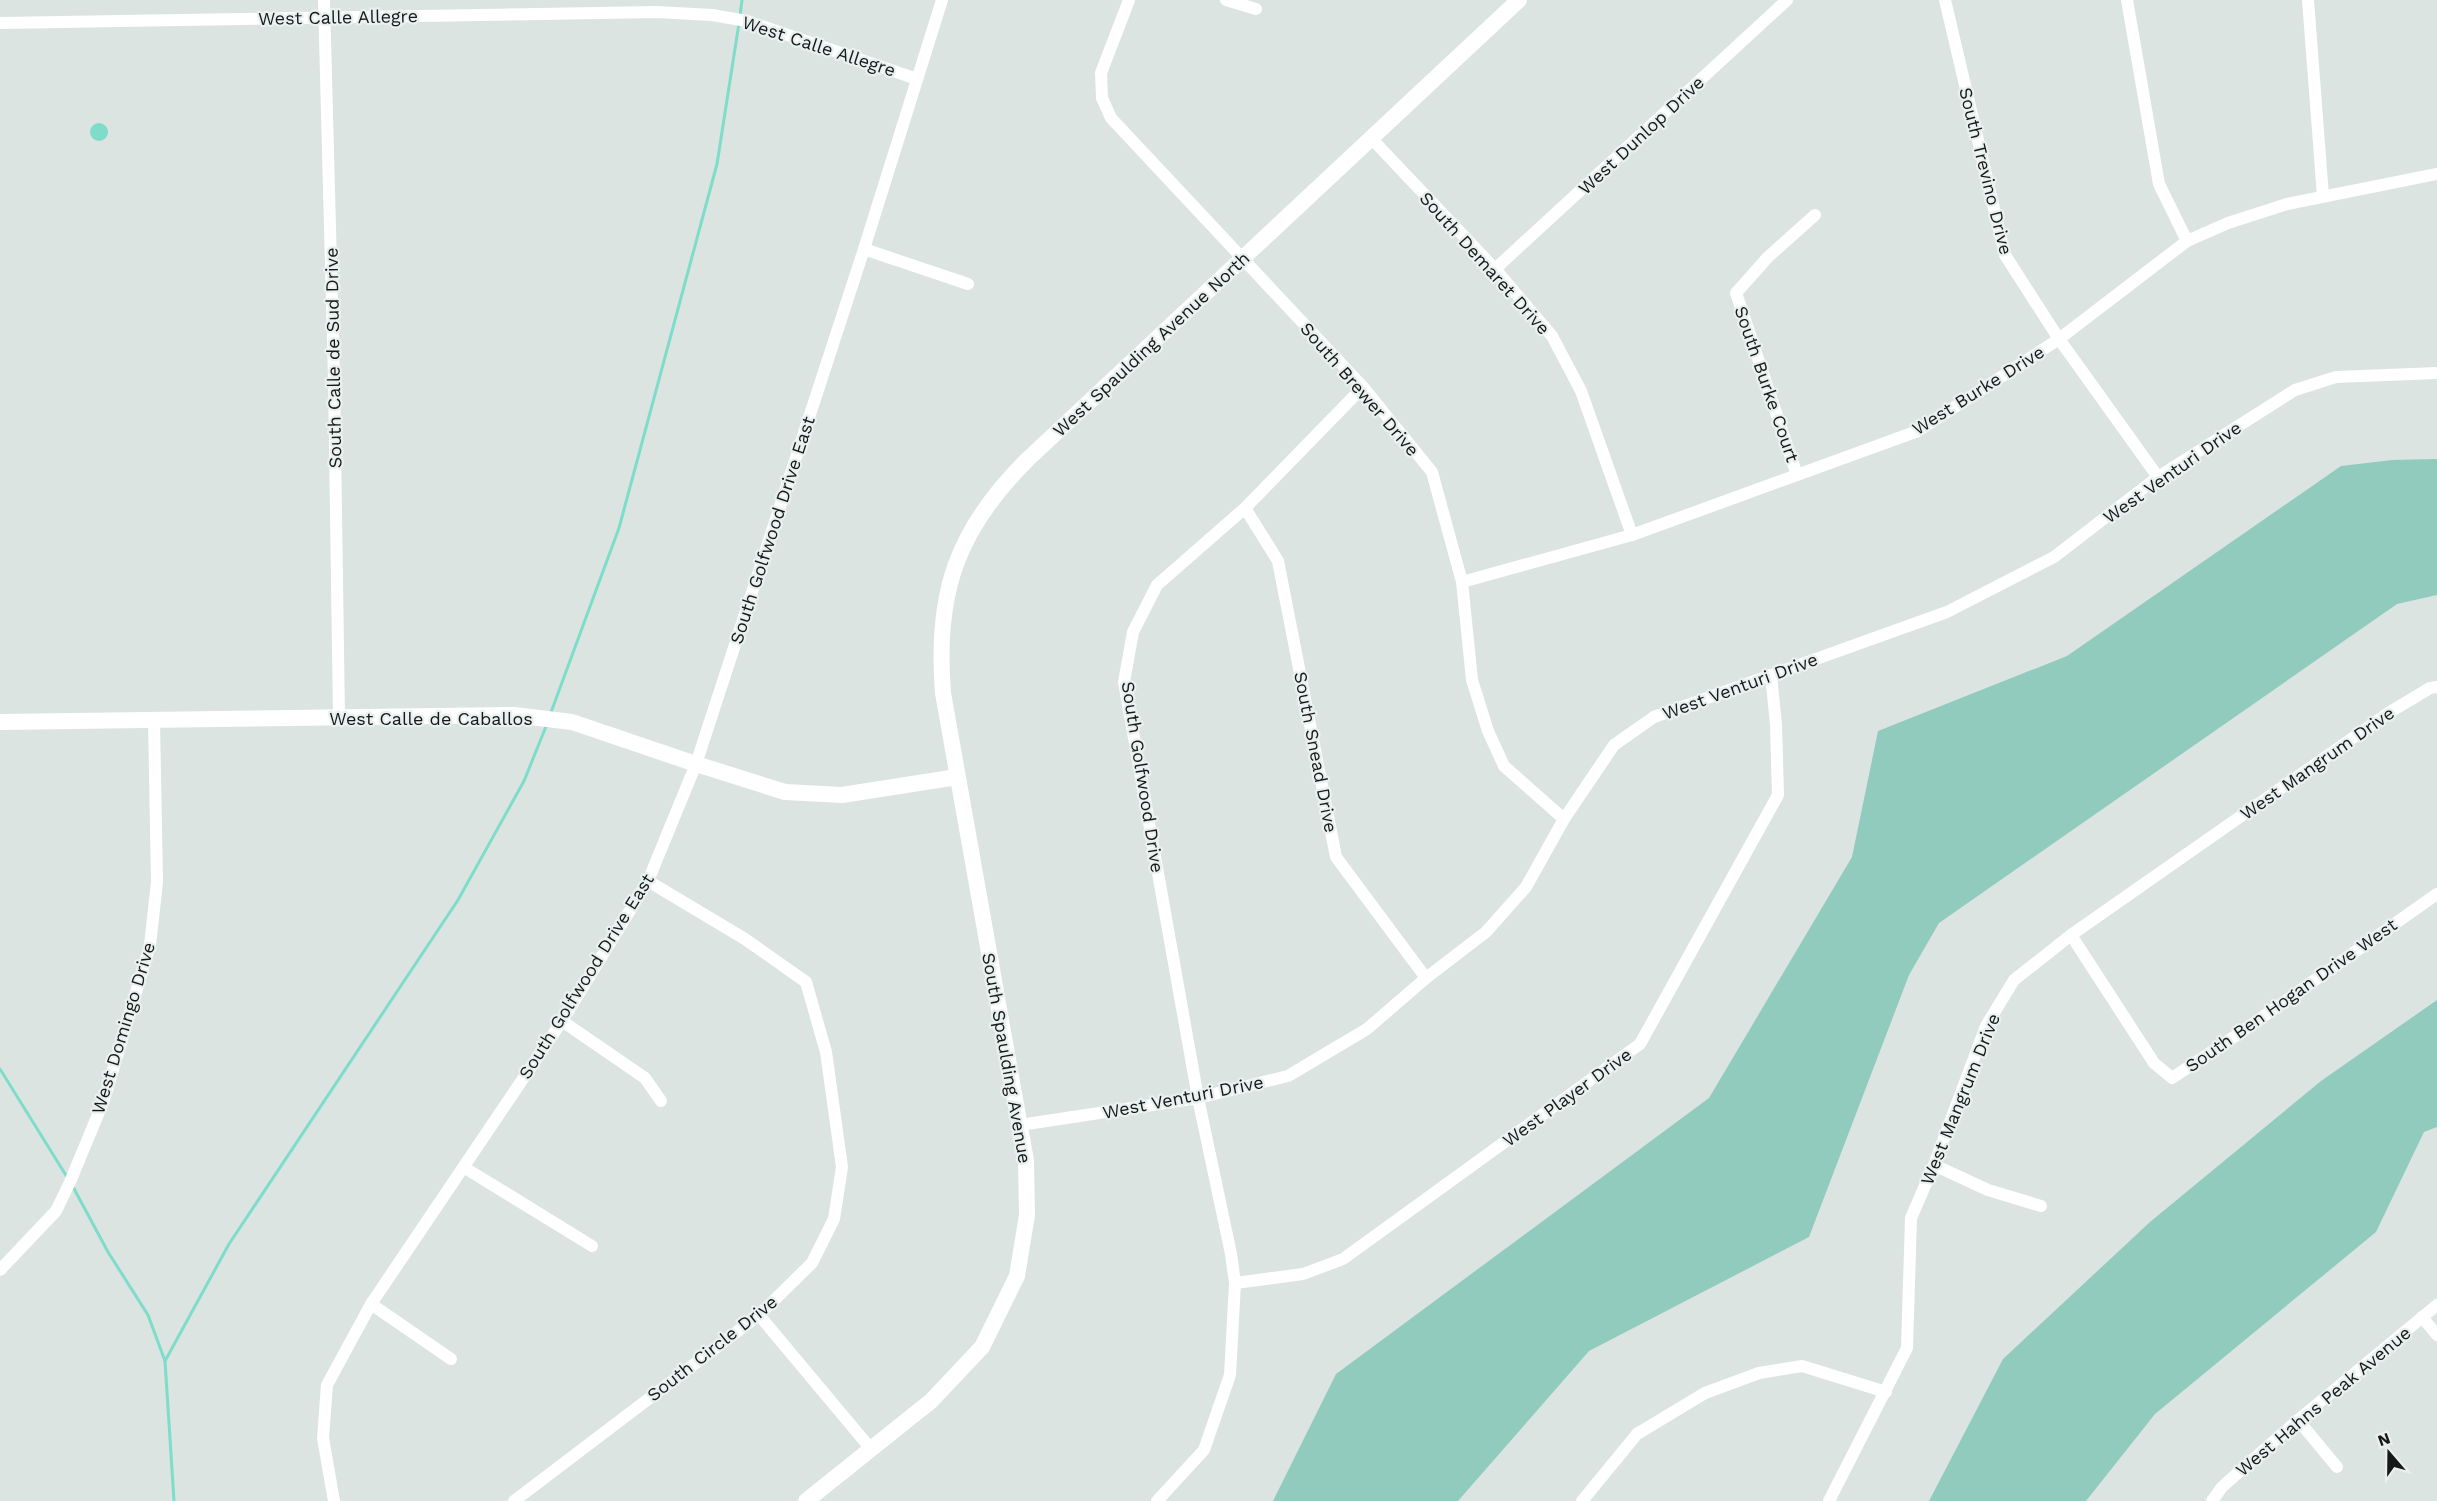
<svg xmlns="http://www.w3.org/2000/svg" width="2437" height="1501" viewBox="0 0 2437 1501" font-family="'Work Sans',sans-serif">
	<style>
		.green { fill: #91cbbd }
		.water { fill: #7dddc9 }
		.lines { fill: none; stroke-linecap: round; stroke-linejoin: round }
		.stream { stroke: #7dddc9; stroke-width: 3 }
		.street { stroke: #fff; stroke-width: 12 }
		.secondary { stroke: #fff; stroke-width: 16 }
		.labels { text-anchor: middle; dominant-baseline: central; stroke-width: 4.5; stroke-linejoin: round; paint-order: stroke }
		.street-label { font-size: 18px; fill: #161918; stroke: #e8f1ef }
	</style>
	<rect width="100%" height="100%" fill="#dbe4e1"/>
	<g class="green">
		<path d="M2437 459V595L2397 604 1939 923 1909 975 1809 1237 1589 1351 1458 1501H1273L1336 1374 1709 1098 1852 857 1878 731 2067 656 2341 466 2392 460Z"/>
		<path d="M2437 1000V1127L2424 1132 2376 1232 2155 1414 2086 1501H1929L2003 1359 2150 1222 2321 1081Z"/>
	</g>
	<circle class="water" cx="99" cy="132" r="9"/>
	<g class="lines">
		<g class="stream">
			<path d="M740 16 742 0"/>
			<path d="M550 715 619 528 717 164 739 23"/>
			<path d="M0 1069 67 1177"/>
			<path d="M72 1185 108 1252 148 1315 165 1361"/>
			<path d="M174 1501 165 1361 229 1244 458 900 524 781 547 724"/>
		</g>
		<g class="street">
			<path d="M324 0 334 378 339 716"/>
			<path d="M1129 0 1101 73 1102 98 1111 118 1363 387 1432 472 1462 582 1472 680 1488 731 1504 766 1564 819"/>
			<path d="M1226 0 1256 9"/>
			<path d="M1945 0 2005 255 2059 339 2158 477"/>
			<path d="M2127 0 2159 184 2187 241"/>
			<path d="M2308 0 2323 196"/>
			<path d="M0 23 657 12 712 15 747 21 917 79"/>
			<path d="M1371 138 1495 269 1552 336 1581 391 1632 535"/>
			<path d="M864 249 968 284"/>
			<path d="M1495 269 1787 0"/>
			<path d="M1797 475 1736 293 1768 257 1815 215"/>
			<path d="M1245 508 1278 561 1336 857 1426 978"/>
			<path d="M1462 582 1632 535 1918 431 2059 339 2187 241 2228 223 2287 204 2437 174"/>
			<path d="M2071 935 2154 1063 2172 1078 2237 1035 2437 894"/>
			<path d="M562 1021 645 1078 661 1101"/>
			<path d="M1020 1125 1198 1098 1288 1076 1367 1029 1426 978 1486 932 1526 887 1564 819 1614 745 1654 717 1947 612 2054 557 2158 477 2295 390 2336 377 2437 373"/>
			<path d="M1934 1165 1988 1190 2041 1206"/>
			<path d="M465 1168 592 1246"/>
			<path d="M0 1270 56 1211 70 1182 104 1100 150 945 157 882 154 720"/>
			<path d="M1235 1283 1303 1274 1343 1259 1640 1044 1778 795 1776 725 1771 675"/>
			<path d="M371 1304 451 1359"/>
			<path d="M759 1315 871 1449"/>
			<path d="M2422 1317 2437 1335"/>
			<path d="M2298 1420 2337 1467"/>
			<path d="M334 1501 323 1438 327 1385 371 1304 562 1021 648 881 696 764 864 249 942 0"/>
			<path d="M514 1501 759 1315 812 1263 834 1219 842 1167 826 1052 806 982 745 939 648 881"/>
			<path d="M1157 1501 1204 1450 1230 1375 1235 1283 1231 1254 1198 1098 1124 682 1133 632 1157 585 1245 508 1363 387"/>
			<path d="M1582 1501 1637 1434 1705 1393 1759 1373 1802 1366 1886 1392"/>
			<path d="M1829 1501 1907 1348 1911 1218 1934 1165 1986 1026 2014 980 2071 935 2390 712 2430 688 2437 687"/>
			<path d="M2212 1501 2222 1487 2298 1420 2437 1305"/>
		</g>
		<g class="secondary">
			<path d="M0 722 514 715 572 722 696 764 785 792 842 795 957 777"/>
			<path d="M806 1501 931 1401 982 1347 1017 1276 1027 1215 1026 1161 943 693C935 594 956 530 1028 459L1519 0"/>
		</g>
	</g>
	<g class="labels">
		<g class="street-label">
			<text transform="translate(338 17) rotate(-1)">West Calle Allegre</text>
			<text transform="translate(819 46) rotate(18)">West Calle Allegre</text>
			<text transform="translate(1641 135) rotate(-43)">West Dunlop Drive</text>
			<text transform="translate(1986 171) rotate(76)">South Trevino Drive</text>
			<text transform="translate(1485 263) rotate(48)">South Demaret Drive</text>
			<text transform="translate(1151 344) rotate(-43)">West Spaulding Avenue North</text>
			<text transform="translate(333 358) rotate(-91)">South Calle de Sud Drive</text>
			<text transform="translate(1767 384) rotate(71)">South Burke Court</text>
			<text transform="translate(1360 389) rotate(49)">South Brewer Drive</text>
			<text transform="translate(1978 390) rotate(-32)">West Burke Drive</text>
			<text transform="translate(2172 472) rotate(-35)">West Venturi Drive</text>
			<text transform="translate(772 530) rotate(-72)">South Golfwood Drive East</text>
			<text transform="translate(1740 686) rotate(-20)">West Venturi Drive</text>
			<text x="431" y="718">West Calle de Caballos</text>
			<text transform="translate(1316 752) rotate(79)">South Snead Drive</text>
			<text transform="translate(2317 763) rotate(-35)">West Mangrum Drive</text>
			<text transform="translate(1143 777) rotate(81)">South Golfwood Drive</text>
			<text transform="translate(586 976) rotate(-58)">South Golfwood Drive East</text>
			<text transform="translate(2291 995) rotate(-35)">South Ben Hogan Drive West</text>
			<text transform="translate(123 1028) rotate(-73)">West Domingo Drive</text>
			<text transform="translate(1007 1058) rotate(80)">South Spaulding Avenue</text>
			<text transform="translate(1183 1097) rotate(-11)">West Venturi Drive</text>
			<text transform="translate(1567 1097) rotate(-36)">West Player Drive</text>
			<text transform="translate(1960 1099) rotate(-68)">West Mangrum Drive</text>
			<text transform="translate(712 1348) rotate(-38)">South Circle Drive</text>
			<text transform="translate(2323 1401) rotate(-40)">West Hahns Peak Avenue</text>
		</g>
	</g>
	<g transform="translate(2389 1453) rotate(340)" stroke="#e8f1ef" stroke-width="4.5" paint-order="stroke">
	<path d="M0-4.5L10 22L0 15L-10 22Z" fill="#161918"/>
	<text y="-9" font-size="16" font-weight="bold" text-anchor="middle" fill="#161918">N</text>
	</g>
</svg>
